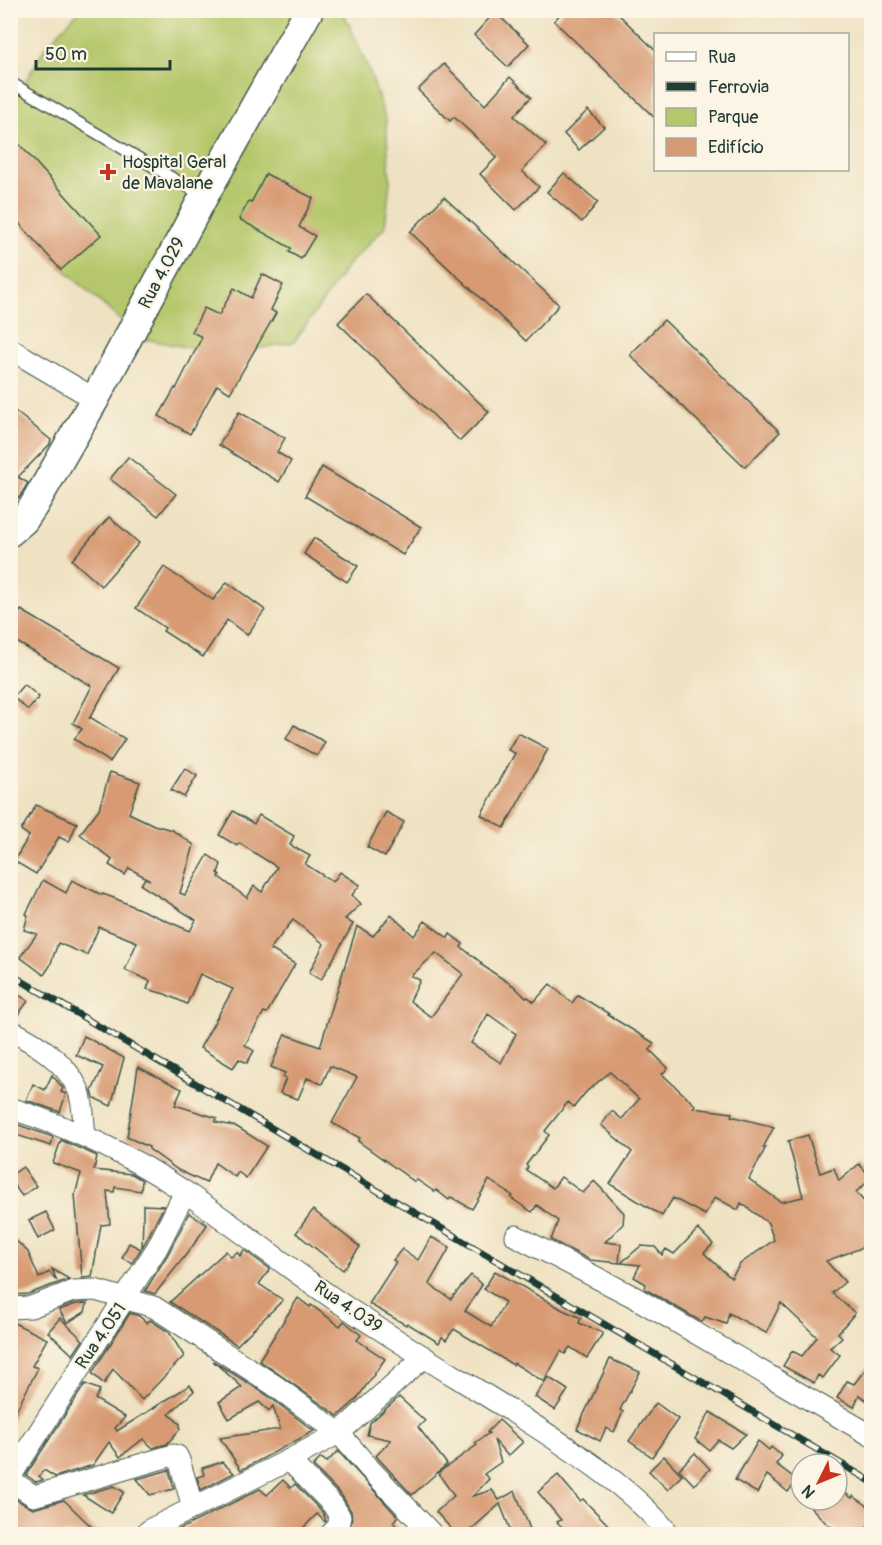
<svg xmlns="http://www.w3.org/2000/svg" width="882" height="1545" viewBox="0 0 882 1545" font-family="Pangolin,sans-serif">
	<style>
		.green { fill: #b5c76b; stroke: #6a8250; stroke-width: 1.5 }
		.building { fill: #d79a72; fill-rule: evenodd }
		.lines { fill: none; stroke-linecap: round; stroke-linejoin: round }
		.lane-casing { stroke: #3e5649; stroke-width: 13 }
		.street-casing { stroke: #3e5649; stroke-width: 23 }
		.secondary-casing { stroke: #3e5649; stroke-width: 31 }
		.lane { stroke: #fff; stroke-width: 10 }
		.street { stroke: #fff; stroke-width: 21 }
		.secondary { stroke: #fff; stroke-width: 28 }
		.rail-casing { stroke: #1f3d34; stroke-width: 7 }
		.rail { stroke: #fcf5e5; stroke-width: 4.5; stroke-dasharray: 14; stroke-linecap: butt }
		.poi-dot { fill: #c8321e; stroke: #fcf5e5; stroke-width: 2 }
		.labels { text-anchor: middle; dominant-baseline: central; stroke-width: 4.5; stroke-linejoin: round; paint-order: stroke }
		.poi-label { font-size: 18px; fill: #1f3d34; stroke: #fcf5e5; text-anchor: start }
		.street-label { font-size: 18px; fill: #1f3d34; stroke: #fcf5e5 }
	</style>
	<rect width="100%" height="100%" fill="#fcf5e5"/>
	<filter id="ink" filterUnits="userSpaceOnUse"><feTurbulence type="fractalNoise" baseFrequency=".0167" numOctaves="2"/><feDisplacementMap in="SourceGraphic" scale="12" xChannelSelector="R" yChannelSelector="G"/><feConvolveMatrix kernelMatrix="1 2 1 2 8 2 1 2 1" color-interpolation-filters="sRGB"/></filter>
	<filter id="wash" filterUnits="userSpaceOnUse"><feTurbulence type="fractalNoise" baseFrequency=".008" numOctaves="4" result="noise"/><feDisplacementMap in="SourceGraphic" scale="24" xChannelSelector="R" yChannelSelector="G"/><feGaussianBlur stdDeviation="1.35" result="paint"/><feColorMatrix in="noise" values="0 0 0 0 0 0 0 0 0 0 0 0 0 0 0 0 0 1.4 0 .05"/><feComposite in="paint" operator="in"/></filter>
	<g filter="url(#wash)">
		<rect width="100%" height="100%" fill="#efe2c2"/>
		<path class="green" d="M79 11H343L371 75 386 121 390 181 385 227 349 264 294 342 224 355 140 338 48 255 14 178 11 106 46 46Z"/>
		<g id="blocks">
			<g class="building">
				<path d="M564 10H614L656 51V119L554 21Z"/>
				<path d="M495 12 529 44 508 67 474 35Z"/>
				<path d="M444 64 485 105 510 77 531 97 514 116 546 145 522 171 539 187 516 210 480 174 497 157 454 117 450 121 418 90Z"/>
				<path d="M588 110 604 127 579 150 564 134Z"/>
				<path d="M10 134 101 235 61 270 10 213Z"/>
				<path d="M564 173 598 202 582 222 547 192Z"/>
				<path d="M266 174 313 198 299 227 315 236 301 259 289 252 291 248 239 219 249 201 251 203Z"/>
				<path d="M444 197 559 305 526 341 410 232Z"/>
				<path d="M262 274 283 285 271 310 276 313 230 393 217 385 190 434 159 416 175 388 176 389 202 337 192 332 204 308 219 315 234 288 251 298Z"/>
				<path d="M366 294 489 412 460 441 338 323Z"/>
				<path d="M664 320 780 432 745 467 630 355Z"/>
				<path d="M10 407 51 440 50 444 18 477 28 483 19 498 10 493Z"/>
				<path d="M239 412 285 438 277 452 291 461 279 482 219 445Z"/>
				<path d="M128 457 176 494 158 516 110 479Z"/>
				<path d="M322 467 421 527 403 555 305 496Z"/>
				<path d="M109 517 139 543 101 586 72 560Z"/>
				<path d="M314 538 358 566 347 582 304 554Z"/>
				<path d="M164 567 213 600 227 582 265 610 247 635 227 620 203 657 163 631 165 628 136 608Z"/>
				<path d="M21 610 119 668 89 719 90 717 125 739 110 762 74 739 82 729 73 723 92 686 10 638V629Z"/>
				<path d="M24 684 39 697 28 710 13 697Z"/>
				<path d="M294 725 325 742 317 756 286 739Z"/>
				<path d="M518 733 548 749 504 828 481 815 515 753 508 750Z"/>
				<path d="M185 768 197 776 184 797 171 790Z"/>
				<path d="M110 772 140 782 129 813 154 825 172 830 194 845 180 893 185 895 208 855 221 864 218 873 220 875 219 877 247 898 254 886 262 892 277 867 239 843 237 846 219 835 233 811 254 824 259 815 294 836 290 845 310 856 305 864 333 882 340 872 360 885 352 895 361 904 345 919 353 924 321 980 309 973 324 944 293 920 270 949 295 964 267 1013 264 1012 245 1045 254 1051 247 1063 239 1059 233 1068 200 1048 233 989 200 974 187 1004 165 994 147 989 150 981 125 970 137 942 99 927 87 955 58 943 50 966 44 975 20 957 37 934 24 930 28 915 26 914 43 880 66 893 72 880 102 895 103 894 114 898 190 931 196 920 141 885 145 878 150 880 129 868 125 875 109 865 112 860 80 834 99 809Z"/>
				<path d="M36 805 77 823 69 842 59 837 36 874 14 861 29 836 21 830Z"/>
				<path d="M386 812 404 822 385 857 367 847Z"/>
				<path d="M391 915 414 936 425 921 448 938 450 934 463 944 461 947 482 963 480 964 514 986 526 998 528 997 534 1002 550 984 572 1003 578 995 609 1014 608 1015 654 1043 650 1050 668 1068 662 1074 695 1105 693 1108 732 1113 731 1116 774 1127 763 1148 766 1147 749 1179 781 1202 803 1197 788 1141 808 1135 820 1173 834 1168 839 1181 859 1164 872 1178 856 1192 872 1211V1244L826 1261 845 1282 832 1293 855 1313 838 1333 842 1337 830 1348 840 1355 823 1378 818 1375 814 1383 783 1366 792 1351 802 1356 817 1337 781 1303 766 1333 729 1313 726 1324 705 1317 702 1322 645 1289 646 1284 634 1277 640 1265 621 1263 641 1246 655 1247 662 1255 666 1249 674 1254 698 1229 713 1244 704 1253 731 1278 740 1264 774 1240 768 1223 741 1203 738 1210 715 1197 705 1215 673 1198 662 1216 610 1184 632 1152 601 1125 612 1111 622 1119 639 1099 610 1072 586 1092 574 1107 568 1102 545 1131 549 1135 526 1165 528 1167 526 1170 553 1188 561 1177 583 1193 594 1181 601 1188 624 1213 623 1224 605 1242 621 1244 619 1263 590 1260 551 1240 558 1221 537 1205 532 1212 511 1198 513 1196 489 1180 472 1209 451 1197 449 1200 436 1190 435 1192 417 1180 415 1182 358 1141 360 1138 332 1123 357 1077 330 1066 322 1084 307 1078 298 1099 280 1093 286 1078 283 1077 285 1073 271 1067 285 1034 320 1047 357 926 373 936ZM436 953 463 974 431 1017 410 1001 420 980 411 976ZM488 1014 516 1034 501 1063 471 1043Z"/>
				<path d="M10 989 28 1001 15 1019 10 1017Z"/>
				<path d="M84 1036 124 1058 111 1106 94 1098 92 1091 103 1067 76 1055Z"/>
				<path d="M138 1067 182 1089 175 1105 217 1118 215 1122 237 1127 267 1146 246 1178 238 1172 235 1177 215 1163 206 1183 178 1170 149 1149V1147L127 1137Z"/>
				<path d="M52 1075 63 1088 61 1092 66 1094 60 1112 26 1100 33 1084 45 1090Z"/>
				<path d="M10 1122 53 1137 51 1146 10 1133Z"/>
				<path d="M61 1140 97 1156 94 1170 132 1174 142 1180 141 1191 115 1187 114 1192 107 1191 110 1224 101 1225 92 1277 82 1278 75 1195 81 1173 53 1163Z"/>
				<path d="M23 1167 36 1186 22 1196 10 1180V1176Z"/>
				<path d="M143 1205 164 1206 142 1248 143 1217Z"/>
				<path d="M313 1210 360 1247 343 1270 296 1233Z"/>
				<path d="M46 1212 55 1230 38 1239 29 1220Z"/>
				<path d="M189 1213 207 1225 192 1247 155 1294 145 1291 168 1254Z"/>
				<path d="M10 1235 28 1252 39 1278 49 1272 57 1281 52 1269 69 1279 28 1294 10 1295Z"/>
				<path d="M431 1237 450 1247 429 1284 451 1299 471 1275 482 1285 465 1311 491 1327 505 1302 484 1289 495 1271 563 1310 581 1318 579 1323 603 1333 587 1358 570 1347 565 1354 561 1351 544 1382 514 1363 513 1365 454 1329 446 1340 442 1337 439 1343 407 1323 406 1325 369 1304 396 1262 393 1260 402 1249 418 1260Z"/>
				<path d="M129 1243 141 1249 132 1263 122 1258Z"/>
				<path d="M244 1250 270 1269 259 1284 283 1300 237 1345 170 1302 226 1251 231 1257 237 1252 240 1256Z"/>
				<path d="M298 1298 310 1307 311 1305 340 1326 344 1321 361 1335 357 1340 385 1359 356 1400 338 1416 259 1360Z"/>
				<path d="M87 1303 85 1312 67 1323 59 1310 76 1304Z"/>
				<path d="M130 1313 139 1316 147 1323 150 1320 169 1332 184 1356 142 1400 113 1369 104 1384 92 1373Z"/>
				<path d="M60 1318 83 1340 73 1355 48 1332Z"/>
				<path d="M10 1321 47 1339 32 1366 38 1368 10 1423Z"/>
				<path d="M610 1359 640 1372 620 1410 623 1412 614 1432 606 1428 600 1441 577 1429Z"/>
				<path d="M213 1361 267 1395 314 1431 241 1470 220 1438 280 1429 273 1406 269 1411 259 1402 229 1419 219 1402 242 1387Z"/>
				<path d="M872 1361V1404L859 1395 854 1407 837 1398 847 1381 854 1384Z"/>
				<path d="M548 1377 568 1390 555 1410 535 1397Z"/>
				<path d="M85 1384 100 1390 95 1399 125 1417 115 1428 117 1431 190 1385 194 1391 169 1414 180 1424V1429L167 1444 153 1448 143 1439 120 1457 109 1442 93 1465 55 1477 44 1470 39 1476 43 1480 36 1482 26 1475Z"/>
				<path d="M399 1397 425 1421 418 1427 447 1464 412 1495 376 1456 391 1440 367 1435 370 1423Z"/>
				<path d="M656 1403 678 1419 652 1457 629 1441Z"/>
				<path d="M710 1412 746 1434 731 1448 718 1440 709 1450 695 1439Z"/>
				<path d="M499 1420 523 1442 508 1456 494 1440 501 1462 484 1474 489 1479 473 1496 492 1490 499 1500 515 1491 530 1529 512 1534 500 1504 466 1534H456L436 1512 454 1496 438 1473 477 1445 475 1443 489 1433 487 1432Z"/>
				<path d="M758 1441 769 1450 771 1447 782 1456 776 1464 797 1480 788 1492 767 1475 757 1493 735 1480Z"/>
				<path d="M338 1451 398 1517 393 1522 404 1534H348L352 1520 351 1511 342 1496 313 1466 321 1458 327 1462Z"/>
				<path d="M695 1453 710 1469 694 1485 679 1469Z"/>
				<path d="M664 1456 682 1475 668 1490 649 1471Z"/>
				<path d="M222 1462 234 1473 201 1490 197 1477 204 1475 202 1468Z"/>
				<path d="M169 1470 174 1489 150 1495 137 1479Z"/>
				<path d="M558 1475 580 1501 583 1499 617 1534H569L557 1522 561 1520 538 1492Z"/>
				<path d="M283 1480 291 1488 295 1484 323 1513 326 1521 325 1522 317 1514 297 1534H173L176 1531 260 1489 267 1495Z"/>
				<path d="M114 1486 124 1492 111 1513 83 1495Z"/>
				<path d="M837 1487 852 1498 853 1496 862 1502 872 1509V1521L860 1534H843L825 1522 804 1500H837Z"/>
				<path d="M10 1496 33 1509 64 1500 99 1534H10Z"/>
			</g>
		</g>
	</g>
	<g filter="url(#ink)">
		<use href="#blocks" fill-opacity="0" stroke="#3e5649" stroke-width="1.5"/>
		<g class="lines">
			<g class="lane-casing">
				<path id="lane" d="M10 82 203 196"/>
			</g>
			<g class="street-casing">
				<g id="street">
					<path d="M10 349 95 399"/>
					<path d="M10 1030C37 1044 65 1061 78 1089 84 1102 83 1122 85 1136"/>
					<path d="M10 1108C72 1128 132 1156 185 1192 238 1228 288 1268 340 1303 396 1341 455 1376 513 1412 565 1445 630 1486 669 1534"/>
					<path d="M516 1236 634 1297 872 1436"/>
					<path d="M10 1308 31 1307 73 1291 95 1290 154 1307 274 1385 339 1433 368 1467 432 1534"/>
					<path d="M289 1460 333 1505 340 1517 338 1527 331 1534"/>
					<path d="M10 1477 157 1248 185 1192"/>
					<path d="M10 1480 34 1496 173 1455 177 1456 179 1460 193 1507"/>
					<path d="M145 1534 151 1529 289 1460 339 1433 424 1357"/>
				</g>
			</g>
			<g class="secondary-casing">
				<path id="secondary" d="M10 532 24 520 34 505 95 399 204 196 309 10"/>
			</g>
			<use href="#lane" class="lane"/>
			<use href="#street" class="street"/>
			<use href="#secondary" class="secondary"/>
			<g class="rail-casing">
				<path id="rail" d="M10 974 872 1482"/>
			</g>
			<use href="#rail" class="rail"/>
		</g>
	</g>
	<path class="poi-dot" d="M105 163h6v6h6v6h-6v6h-6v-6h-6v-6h6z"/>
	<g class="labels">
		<g class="poi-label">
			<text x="122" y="162">Hospital Geral<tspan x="122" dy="21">de Mavalane</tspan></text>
		</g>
		<g class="street-label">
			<text transform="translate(162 273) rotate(-62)">Rua 4.029</text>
			<text transform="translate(348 1307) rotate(34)">Rua 4.039</text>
			<text transform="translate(101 1336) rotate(-56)">Rua 4.051</text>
		</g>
	</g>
	<rect width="882" height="1545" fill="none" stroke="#fcf5e5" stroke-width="36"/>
	<rect x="654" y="33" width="195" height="138" fill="#fcf5e5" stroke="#a4ab9e" stroke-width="1.5"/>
	<rect x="666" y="52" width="30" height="9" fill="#ffffff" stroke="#a4ab9e" stroke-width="1.5"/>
	<text x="708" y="63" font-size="18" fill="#1f3d34">Rua</text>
	<rect x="666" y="82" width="30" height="9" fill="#1f3d34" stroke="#a4ab9e" stroke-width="1.5"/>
	<text x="708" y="93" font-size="18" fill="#1f3d34">Ferrovia</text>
	<rect x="666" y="108" width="30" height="18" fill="#b5c76b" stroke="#a4ab9e" stroke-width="1.5"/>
	<text x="708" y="123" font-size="18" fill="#1f3d34">Parque</text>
	<rect x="666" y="138" width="30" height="18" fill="#d79a72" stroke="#a4ab9e" stroke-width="1.5"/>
	<text x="708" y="153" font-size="18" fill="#1f3d34">Edifício</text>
	<g transform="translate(819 1482) rotate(227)"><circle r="28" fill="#fcf5e5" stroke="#a4ab9e" stroke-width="1.5"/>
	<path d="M0-4.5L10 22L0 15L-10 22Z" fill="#c8321e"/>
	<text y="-9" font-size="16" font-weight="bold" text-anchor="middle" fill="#1f3d34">N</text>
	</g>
	<path d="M36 60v9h134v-9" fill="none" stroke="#1f3d34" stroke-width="3"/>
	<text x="45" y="60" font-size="18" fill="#1f3d34" stroke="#fcf5e5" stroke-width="4.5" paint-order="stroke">50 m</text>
</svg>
